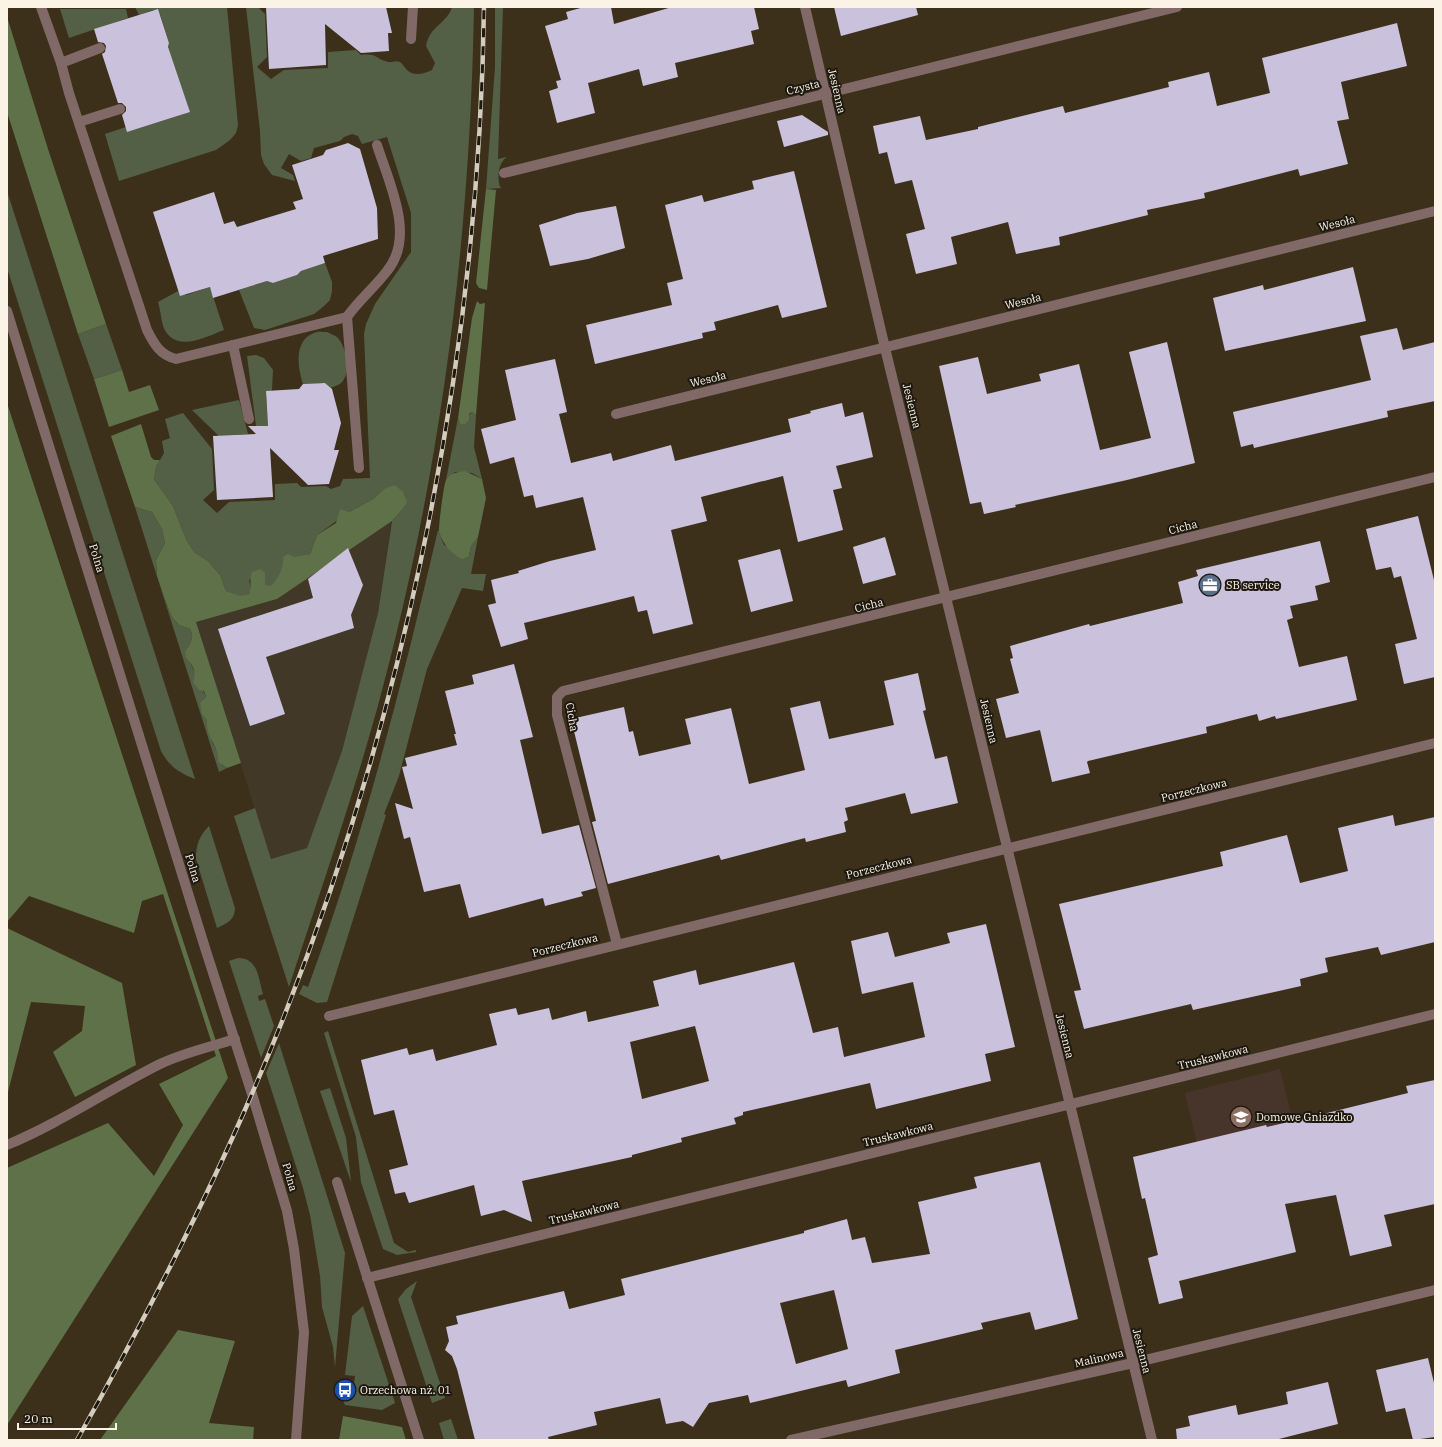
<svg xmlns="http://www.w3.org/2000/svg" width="1442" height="1447" viewBox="0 0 1442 1447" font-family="'IBM Plex Serif',serif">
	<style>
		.industrial { fill: #423828 }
		.education { fill: #47352b }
		.green { fill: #536045 }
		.forest { fill: #5e7148 }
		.building { fill: #cac1dc; fill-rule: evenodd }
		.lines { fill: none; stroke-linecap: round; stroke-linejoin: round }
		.minor { stroke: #816968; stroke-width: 10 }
		.tertiary { stroke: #816968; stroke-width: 10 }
		.rail-casing { stroke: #d4ccbc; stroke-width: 4.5 }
		.rail { stroke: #1e1910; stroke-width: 3; stroke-dasharray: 9; stroke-linecap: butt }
		.labels { text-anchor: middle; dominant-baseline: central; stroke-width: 4; stroke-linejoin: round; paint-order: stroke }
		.street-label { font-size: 11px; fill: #fbf4e6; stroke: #1e1910 }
		.poi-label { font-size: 11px; fill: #fbf4e6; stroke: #1e1910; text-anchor: start }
	</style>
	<rect width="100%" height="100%" fill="#3c301a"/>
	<path class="industrial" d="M393 508 378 613 342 751 307 848 271 859 195 622 277 599Z"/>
	<path class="education" d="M1280 1069 1308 1183 1212 1207 1185 1093Z"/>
	<g class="green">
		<path d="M135 7H227L238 125 236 133 230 140 216 150 119 181 105 134 126 127 133 130 184 114 188 106 168 49 169 43 160 14 153 10 139 15Z"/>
		<path d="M246 7H258L265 14 267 57 257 67 271 79 284 70 328 68V52L356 50 361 55C378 53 375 59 388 62 392 63 396 60 400 62 403 64 404 67 406 69 413 77 424 74 432 70L435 63 426 46C430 25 447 24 452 7H474C470 244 440 480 377 709 351 803 319 895 289 987L234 816 255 808 271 859 307 848 342 751 378 613 392 521 401 511 384 489 373 499 349 512 317 535 310 554C276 561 290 568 271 587L265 585V573L249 580 251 589 249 594 240 597 226 591 220 575 208 561 194 552 186 539 173 506 154 479 156 467 164 453 162 441 170 438 165 419 183 413 212 449 214 490 203 500 217 513 229 502 275 500V484L297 483 301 487 326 486 331 489 340 486 343 479 370 478 364 334 366 324 375 304 411 252V213L387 137 362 144 358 136 352 134 344 137 340 141 314 148 311 158 301 161 289 154 281 168 293 175 295 181 272 175 264 164 261 155 260 131Z"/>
		<path d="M495 7H503L498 159 507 157C498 163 497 176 500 187L502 188 486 189 495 67Z"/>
		<path d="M60 9H126L128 18 69 38Z"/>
		<path d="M7 191 195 779C179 773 169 766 161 751L7 268Z"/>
		<path d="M325 263 332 282V291L330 300 324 306 314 314 265 330 254 328 239 290 267 281 273 283 297 275 301 271Z"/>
		<path d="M210 287 224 330C208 336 179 352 166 332 161 325 161 311 158 302L178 291 186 295Z"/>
		<path d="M106 324 122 370 94 379 78 334Z"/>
		<path d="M327 332C330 334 335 335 338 338 346 348 352 371 342 382 340 385 334 386 331 388L325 383 303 384C298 368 293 341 314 333 317 331 323 332 327 332Z"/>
		<path d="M256 355 264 358 273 370 272 390 266 397 268 426H256L247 356Z"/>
		<path d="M239 400 248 434 219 436 192 410Z"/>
		<path d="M472 412 476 415 474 447 482 479 472 473 455 472 446 480 458 418 460 424Z"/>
		<path d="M135 507 152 512 162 529 165 543 156 560 157 576 164 597 172 617 179 625 190 629C195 638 190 644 185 651L206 697 200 702 208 720 212 742 219 755 222 765 227 768 219 772Z"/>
		<path d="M438 530 444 545 469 556 471 546 478 537 471 574H486L483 591 462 588 427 669 399 776 384 814 386 815 327 1002 317 1003 299 994 303 985 308 987C363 838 402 685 438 530Z"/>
		<path d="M209 826 235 908C235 920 227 923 217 928L196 859C196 845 199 836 209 826Z"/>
		<path d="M238 958C258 958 258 977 263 994L258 996 259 1001 265 999 274 1026 261 1058 229 961Z"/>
		<path d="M328 1031 394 1243 408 1252 416 1250V1252L397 1255 383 1249 361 1182 356 1137 324 1033Z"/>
		<path d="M279 1043 345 1253 335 1367 333 1347 322 1307 320 1276 310 1215 303 1188 266 1073Z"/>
		<path d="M330 1088 346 1138 351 1182 320 1091Z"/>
		<path d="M417 1281 411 1297 445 1398 432 1403 398 1299 406 1289Z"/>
		<path d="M363 1306 395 1403 382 1410 345 1405 343 1400H352L355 1376 345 1375 352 1316Z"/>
		<path d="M451 1419 458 1440H444L439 1423Z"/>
	</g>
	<g class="forest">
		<path d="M8 20 48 149 106 324 78 334 7 112Z"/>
		<path d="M486 189 496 190 487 290 479 288 476 283Z"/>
		<path d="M477 301 480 304 485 303 476 415 472 412 469 414V420L465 424H460L458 418 472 318Z"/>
		<path d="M122 370 129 392 150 385 159 410 109 427 94 379Z"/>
		<path d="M7 403 228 1078 7 1425V1168L108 1123 154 1176 183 1125 159 1084 216 1056 163 894 142 901 134 933 29 896 7 922Z"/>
		<path d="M141 424 151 457 154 460H160L156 467 154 479 173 506 186 539 194 552 208 561 220 575 226 591 240 596 249 594C252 587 249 580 252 572L261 569 265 573V585L271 586C278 579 284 568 283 557L288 554 294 557 310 554 317 535 336 523 340 509 349 512 373 499 384 489 395 485 403 492 407 502 401 511 392 521 277 599 196 622 241 763 227 768 218 762C220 747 206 739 207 720L202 714 200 702 206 697 204 691 199 690 193 682C197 672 193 665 186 658L185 651C190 644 195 638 190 629L179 625 172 617 164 597 157 576 156 560 165 543 162 529 152 512 135 507 111 436Z"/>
		<path d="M465 471 482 479 486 498 478 537 471 546 469 556 462 559C451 554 443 544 439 532 438 529 444 483 446 480 450 473 458 472 465 471Z"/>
		<path d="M7 928 122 983 136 1065 75 1097 53 1052 82 1031 85 1006 31 1002 7 1096Z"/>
		<path d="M178 1330 235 1341 209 1423 254 1427 253 1440H100Z"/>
		<path d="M343 1416 402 1427 406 1440H339Z"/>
	</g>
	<g class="building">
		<path d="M266 7H386L392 33H388L389 51 361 53 325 24 326 65 269 69Z"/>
		<path d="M584 7H611L614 24 672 7H754L759 29 751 31 754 44 675 63 678 77 643 86 639 69 588 83 595 113 557 123 549 91 558 88 556 81 561 80 545 26 568 19 566 12Z"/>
		<path d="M834 7H916L918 15 841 36Z"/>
		<path d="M158 9 169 43 168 47 190 112 127 132 122 115 126 111V107L122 103H118L102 54 105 52 106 46 104 43 98 42 94 29Z"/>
		<path d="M1397 23 1407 66 1341 82 1349 119 1337 121 1348 164 1300 176 1298 169 1204 193 1205 198 1147 210 1148 215 1059 237 1060 245 1016 254 1008 222 951 237 957 264 916 274 906 234 925 229 912 180 895 184 887 152 879 154 873 126 920 116 926 140 978 129V127L1063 106 1065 113 1169 87 1168 82 1209 72 1217 106 1270 93 1262 58Z"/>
		<path d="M802 115 828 132V135L784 147 777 121Z"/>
		<path d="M348 143 360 149 377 208 378 239 323 256 325 263 301 271 297 275 273 283 267 281 213 298 210 287 180 296 153 212 214 192 224 224 234 221 237 227 296 209 293 202 303 199 292 165 323 155 326 150Z"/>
		<path d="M794 171 827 307 782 318 778 305 714 322 716 330 702 333 703 338 595 364 586 325 672 305 667 283 683 279 665 205 702 195 704 202 754 189 752 181Z"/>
		<path d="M616 206 625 248 588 259 550 266 539 225 577 213Z"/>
		<path d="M1353 267 1366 321 1225 351 1213 298 1263 285 1264 290Z"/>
		<path d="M1397 328 1403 350 1435 342V401L1387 411 1388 417 1254 448 1253 444 1241 447 1233 412 1371 380 1360 336Z"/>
		<path d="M1167 342 1195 463 1127 480 1015 505 1016 507 984 514 981 502 970 504 939 366 978 357 987 394 1041 381 1039 374 1079 364 1100 450 1151 438 1129 352Z"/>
		<path d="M555 359 567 412 559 414 571 463 611 453 613 461 671 445 675 461 791 432 788 419 811 413 810 411 842 403 845 417 863 412 873 457 836 466 842 488 833 490 843 530 798 542 783 476 701 497 707 521 671 530 693 624 653 634 647 610 638 612 634 596 524 623 528 639 501 647 488 605 496 603 491 580 519 573 518 571 550 561 596 550 583 497 536 508 533 495 524 497 514 457 490 464 481 429 516 420 505 370Z"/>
		<path d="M325 383 332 389 341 423 334 450H339L329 484 308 485 270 448 273 497 217 500 213 436 256 434 248 426H268L266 391 299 389 303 384Z"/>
		<path d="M1418 516 1435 584V677L1404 684 1395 644 1417 639 1401 576 1394 578 1391 567 1376 570 1366 529Z"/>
		<path d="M885 537 896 575 863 584 853 547Z"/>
		<path d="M1320 541 1330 582 1315 586 1318 600 1290 606 1293 618 1287 620 1299 667 1347 656 1357 700 1276 719 1275 716 1259 721 1257 714 1206 727 1207 733 1088 761 1087 762 1090 773 1052 782 1040 730 1006 738 996 699 1019 693 1010 659 1013 658 1010 646 1089 624 1090 626 1183 603 1178 582 1198 576 1196 570Z"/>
		<path d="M348 548 363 585 351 615 354 628 266 657 285 714 250 726 218 629 313 598 308 579Z"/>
		<path d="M780 549 793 601 751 612 738 560Z"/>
		<path d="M514 664 533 737 520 740 542 834 579 825 596 888 581 892 583 896 545 906 543 898 469 918 460 884 424 892 410 837 404 839 395 803 413 809 402 767 407 766 405 758 457 745 454 734H456L445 691 474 684 472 675Z"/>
		<path d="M918 673 926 710 923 711 935 759 947 756 958 803 911 814 905 793 845 808 848 820 844 822 846 832 806 842 805 838 721 860 719 855 608 884 592 822 596 821 571 719 624 707 629 732 633 731 639 756 691 744 685 719 731 708 749 784 805 770 790 708 820 701 829 739 894 725 884 681Z"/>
		<path d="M1393 815 1395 826 1435 817V942L1381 955 1378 947 1325 958 1328 972 1300 979 1301 986 1193 1010 1191 1004 1084 1029 1074 991 1081 990 1059 904 1223 866 1220 852 1287 835 1300 883 1348 871 1338 828Z"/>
		<path d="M986 924 1015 1047 985 1054 991 1081 876 1109 870 1083 743 1112V1115L734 1118 736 1124 681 1138 682 1142 632 1155V1157L522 1181 532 1222 504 1210 481 1216 474 1185 409 1203 405 1192 395 1194 389 1170 408 1165 394 1110 374 1115 361 1060 407 1048 409 1055 433 1049 436 1061 497 1045 489 1014 516 1008 518 1015 549 1008 552 1020 586 1011 588 1022 659 1006 653 981 696 970 699 985 794 962 813 1033 838 1027 844 1057 925 1037 913 982 862 994 851 941 888 932 895 957 950 943 947 933ZM695 1026 709 1081 642 1099 630 1042Z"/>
		<path d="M1435 1080V1204L1384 1215 1392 1246 1350 1256 1336 1195 1285 1204 1296 1252 1179 1281 1183 1298 1159 1304 1148 1258 1158 1255 1145 1198 1142 1199 1133 1157 1266 1125 1267 1127 1319 1115 1408 1093 1406 1086Z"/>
		<path d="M1040 1162 1078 1319 1035 1330 1030 1312 981 1323 983 1329 895 1350 900 1373 848 1387 846 1380 750 1403 748 1395 709 1403 693 1427 683 1421 666 1424 660 1398 594 1412 597 1425 548 1437 549 1440H475L457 1369 452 1356 445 1350 449 1341 446 1327 458 1324 456 1316 564 1291 569 1309 625 1295 621 1279 804 1233V1231L847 1219 852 1240 865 1237 872 1263 930 1254 918 1202 977 1188 974 1177ZM834 1290 848 1349 796 1364 780 1303Z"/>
		<path d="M1428 1358 1435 1387V1437L1413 1440 1405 1408 1386 1412 1376 1370Z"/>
		<path d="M1328 1382 1338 1424 1275 1440H1177L1176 1429 1190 1426 1188 1416 1236 1405 1238 1415 1288 1404 1286 1392Z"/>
	</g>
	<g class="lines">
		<g class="minor">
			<path d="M41 7 61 63 69 93 147 330C154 344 160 355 176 359L347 317C359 300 374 288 387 271 416 236 389 183 377 145"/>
			<path d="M805 7 885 348 1152 1440"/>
			<path d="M411 39 413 7"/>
			<path d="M61 63 100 48"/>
			<path d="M79 122 120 109"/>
			<path d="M504 173 1177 7"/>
			<path d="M347 317 359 468"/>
			<path d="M233 345 249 419"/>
			<path d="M616 414 1435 211"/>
			<path d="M617 944 557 715V697L563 691 1435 477"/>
			<path d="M329 1016 1435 743"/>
			<path d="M7 1145C60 1123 108 1090 160 1064 183 1053 210 1047 235 1039"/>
			<path d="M337 1182 419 1440"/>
			<path d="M367 1278 1435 1014"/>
			<path d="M791 1440 1133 1363 1435 1290"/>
		</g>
		<path class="tertiary" d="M7 311 206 951 252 1094 287 1211 294 1249 304 1332 296 1440"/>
		<g class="rail-casing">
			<path id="rail" d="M77 1440C140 1328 200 1214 251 1096 397 760 479 372 484 7"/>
		</g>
		<use href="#rail" class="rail"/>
	</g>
	<defs>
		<g id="office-disc" transform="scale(1.15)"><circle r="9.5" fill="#5c6f8a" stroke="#1e1910"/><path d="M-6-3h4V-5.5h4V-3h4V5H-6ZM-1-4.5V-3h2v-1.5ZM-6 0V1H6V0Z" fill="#fff"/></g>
		<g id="school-disc" transform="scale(1.15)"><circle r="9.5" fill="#8d6e63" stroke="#1e1910"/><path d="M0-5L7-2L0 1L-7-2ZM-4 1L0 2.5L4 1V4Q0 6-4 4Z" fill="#fff"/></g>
		<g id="bus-disc" transform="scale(1.15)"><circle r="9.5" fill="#1a4fb4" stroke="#1e1910"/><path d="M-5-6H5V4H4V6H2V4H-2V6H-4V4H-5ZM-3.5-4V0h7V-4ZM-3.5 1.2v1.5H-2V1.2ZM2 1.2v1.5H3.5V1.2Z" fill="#fff"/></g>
	</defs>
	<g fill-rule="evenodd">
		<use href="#office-disc" x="1210" y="585"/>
		<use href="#school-disc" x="1241" y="1117"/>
		<use href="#bus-disc" x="345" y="1390"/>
	</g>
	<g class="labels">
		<g class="street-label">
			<text transform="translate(803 87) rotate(-14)">Czysta</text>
			<text transform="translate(837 91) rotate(77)">Jesienna</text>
			<text transform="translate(1337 223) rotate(-14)">Wesoła</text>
			<text transform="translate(1023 301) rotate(-14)">Wesoła</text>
			<text transform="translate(708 379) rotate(-14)">Wesoła</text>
			<text transform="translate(912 406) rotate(76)">Jesienna</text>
			<text transform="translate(1183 527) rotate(-14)">Cicha</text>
			<text transform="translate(97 558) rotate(73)">Polna</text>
			<text transform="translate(869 605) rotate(-14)">Cicha</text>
			<text transform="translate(572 717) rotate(81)">Cicha</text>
			<text transform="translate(989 721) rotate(77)">Jesienna</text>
			<text transform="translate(1194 790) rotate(-14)">Porzeczkowa</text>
			<text transform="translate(879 867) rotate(-14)">Porzeczkowa</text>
			<text transform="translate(193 868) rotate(73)">Polna</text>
			<text transform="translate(565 945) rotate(-14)">Porzeczkowa</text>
			<text transform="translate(1065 1036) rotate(76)">Jesienna</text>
			<text transform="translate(1213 1057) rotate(-14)">Truskawkowa</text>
			<text transform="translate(898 1134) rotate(-14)">Truskawkowa</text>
			<text transform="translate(290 1177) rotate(74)">Polna</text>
			<text transform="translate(584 1212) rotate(-14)">Truskawkowa</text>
			<text transform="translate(1142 1351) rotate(76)">Jesienna</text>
			<text transform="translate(1099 1358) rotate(-13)">Malinowa</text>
		</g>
		<g class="poi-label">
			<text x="1226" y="585">SB service</text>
			<text x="1256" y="1117">Domowe Gniazdko</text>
			<text x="360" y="1390">Orzechowa nż. 01</text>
		</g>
	</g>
	<rect width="1442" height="1447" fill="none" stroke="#fbf4e6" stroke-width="16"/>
	<path d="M18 1423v6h98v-6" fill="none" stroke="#fbf4e6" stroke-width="2"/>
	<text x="24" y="1423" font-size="12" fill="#fbf4e6" stroke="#1e1910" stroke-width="3" paint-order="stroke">20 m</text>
</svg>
